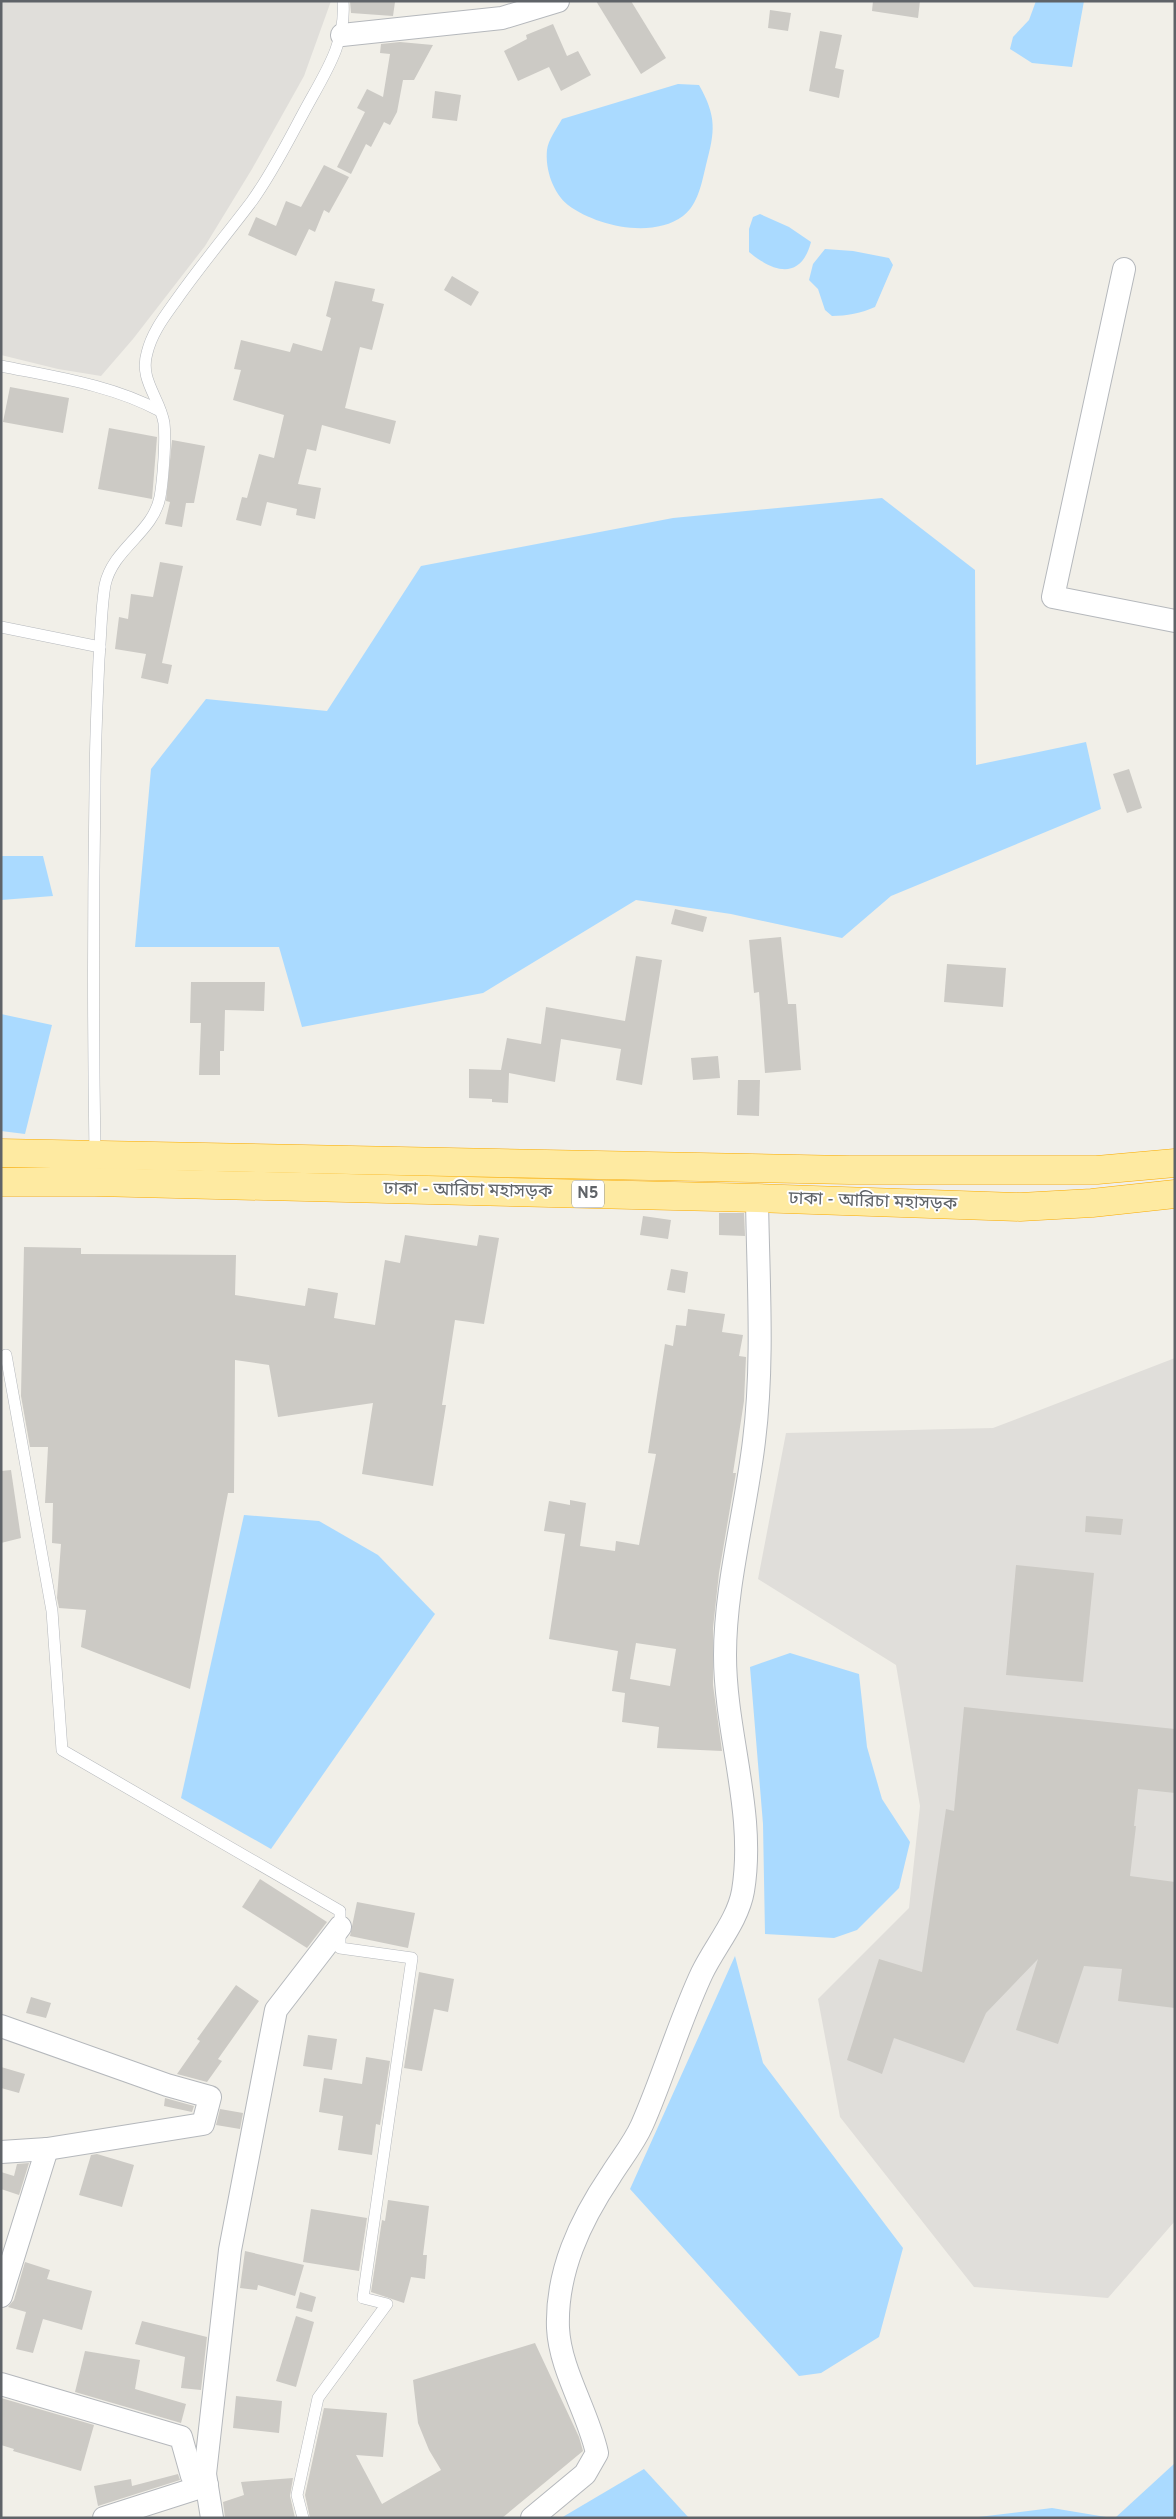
<svg xmlns="http://www.w3.org/2000/svg" width="1176" height="2519" viewBox="0 0 1176 2519" font-family="Overpass,'Noto Sans Bengali',sans-serif">
	<style>
		.industrial { fill: #e0deda }
		.water { fill: #aadaff }
		.building { fill: #cccac5; fill-rule: evenodd }
		.lines { fill: none; stroke-linecap: round; stroke-linejoin: round }
		.service-casing { stroke: #b5b8bc; stroke-width: 12 }
		.minor-casing { stroke: #b5b8bc; stroke-width: 24 }
		.trunk-casing { stroke: #f9ab00; stroke-width: 29 }
		.service { stroke: #fff; stroke-width: 11 }
		.minor { stroke: #fff; stroke-width: 22 }
		.trunk { stroke: #feeaa1; stroke-width: 28 }
		.labels { text-anchor: middle; dominant-baseline: central; stroke-width: 4; stroke-linejoin: round; paint-order: stroke }
		.shield { fill: #fff; stroke: #8f9295; stroke-width: 1 }
		.shield-label { font-size: 16px; font-weight: bold; fill: #5f6368 }
		.street-label { font-size: 18px; fill: #5f6368; stroke: #fff }
	</style>
	<rect width="100%" height="100%" fill="#f1efe8"/>
	<g class="industrial">
		<path d="M1 1H331L304 76 252 169 205 246 133 339 101 376 58 369 1 355Z"/>
		<path d="M1175 1358V2221L1108 2298 974 2287 840 2117 818 1999 909 1908 920 1806 896 1665 758 1579 786 1433 993 1428Z"/>
	</g>
	<g class="water">
		<path d="M1036 1H1084L1072 67 1032 63 1010 49 1013 37 1029 20Z"/>
		<path d="M678 84 699 85C717 117 715 131 706 165 702 182 698 205 683 216 652 239 596 226 568 205 553 193 545 169 547 150 548 140 557 128 562 119Z"/>
		<path d="M760 214 789 227 811 242C801 280 774 273 749 252V229L753 217Z"/>
		<path d="M825 249 853 251 889 258 893 265 875 307C862 313 846 316 832 316L825 310 818 289 809 280 813 264Z"/>
		<path d="M882 498 975 570 976 765 1086 742 1101 809 891 896 842 938 731 914 636 900 483 993 302 1027 279 947H135L151 769 206 699 327 711 421 566 673 518Z"/>
		<path d="M1 856H43L53 896 1 900Z"/>
		<path d="M1 1014 52 1025 25 1134 1 1131Z"/>
		<path d="M244 1515 319 1521 378 1555 435 1614 271 1849 181 1798Z"/>
		<path d="M790 1653 859 1674 867 1747 882 1799 910 1842 899 1888 857 1930 834 1938 765 1934 763 1824 750 1667Z"/>
		<path d="M735 1956 763 2063 903 2248 879 2337 821 2373 799 2376 630 2189Z"/>
		<path d="M1175 2463V2518H1115Z"/>
		<path d="M644 2469 689 2518H561Z"/>
		<path d="M1052 2508 1112 2518H970Z"/>
	</g>
	<g class="building">
		<path d="M350 1 395 2 393 16 351 13Z"/>
		<path d="M596 1H631L666 58 641 74Z"/>
		<path d="M873 1H920L918 18 872 11Z"/>
		<path d="M770 10 791 13 788 31 768 28Z"/>
		<path d="M553 24 567 56 578 51 591 75 561 91 549 67 518 81 504 51 527 39 526 35Z"/>
		<path d="M820 31 842 35 835 68 844 70 839 98 809 91Z"/>
		<path d="M400 42 433 45 414 80H403L397 112 390 125 384 122 371 147 366 144 351 174 337 167 365 112 357 108 367 89 383 97 390 54 380 53 381 44Z"/>
		<path d="M435 91 461 95 457 121 432 118Z"/>
		<path d="M324 165 349 177 329 213 324 210 315 232 309 229 296 256 248 235 256 217 276 226 286 201 301 207Z"/>
		<path d="M452 276 479 292 471 306 444 290Z"/>
		<path d="M335 281 375 289 372 301 384 304 372 350 360 347 345 408 396 421 390 444 322 425 316 451 307 449 298 484 321 488 315 519 296 515 297 509 267 502 261 526 236 520 242 497 247 498 259 454 274 458 284 415 233 400 241 370 234 369 241 340 290 352 293 343 322 351 331 318 326 316Z"/>
		<path d="M10 387 69 398 63 433 3 422Z"/>
		<path d="M109 428 157 437 152 499 98 489Z"/>
		<path d="M172 440 205 446 194 503H186L182 527 165 524 170 502 166 501Z"/>
		<path d="M160 562 183 566 162 663 172 665 168 684 141 678 146 654 115 649 119 617 128 619 131 594 153 597Z"/>
		<path d="M1129 769 1142 808 1127 813 1113 774Z"/>
		<path d="M675 909 707 917 703 932 671 924Z"/>
		<path d="M781 937 788 1004H796L801 1070 765 1073 759 992 754 993 749 940Z"/>
		<path d="M636 956 662 960 642 1085 616 1080 621 1049 561 1039 555 1082 509 1073 508 1103 492 1102V1099L469 1098V1069L501 1070 507 1038 541 1044 546 1007 625 1021Z"/>
		<path d="M947 964 1006 968 1003 1007 944 1002Z"/>
		<path d="M191 982H265L264 1011 225 1010 224 1051H220V1075H199L201 1023H190Z"/>
		<path d="M718 1056 720 1078 693 1080 691 1058Z"/>
		<path d="M738 1080H760L759 1116 737 1115Z"/>
		<path d="M719 1213H744L745 1236 719 1235Z"/>
		<path d="M643 1216 671 1220 668 1239 640 1235Z"/>
		<path d="M405 1235 477 1246 479 1235 499 1238 484 1324 455 1320 442 1405H446L433 1486 362 1474 373 1403 278 1417 269 1365 235 1360 234 1493H228L190 1689 81 1647 86 1610 59 1608 57 1598 61 1544 52 1543 53 1503H45L48 1447H30L21 1396 24 1247 81 1248V1254L236 1255 235 1295 305 1306 308 1288 338 1293 334 1318 375 1325 385 1260 400 1263Z"/>
		<path d="M671 1269 688 1272 685 1293 667 1290Z"/>
		<path d="M688 1309 725 1314 722 1332 743 1335 739 1356 746 1357 744 1401 733 1473H736L719 1573 713 1628V1685L722 1751 657 1748 659 1727 622 1722 625 1693 612 1691 618 1651 549 1639 565 1534 544 1531 549 1501 570 1505V1500L586 1503 580 1546 615 1551 616 1541 639 1545 656 1454 648 1453 665 1344 673 1346 676 1325 686 1326ZM636 1643 676 1649 670 1686 630 1679Z"/>
		<path d="M11 1470 21 1538 1 1543V1471Z"/>
		<path d="M1086 1516 1123 1519 1121 1535 1085 1532Z"/>
		<path d="M1016 1565 1094 1573 1083 1682 1006 1675Z"/>
		<path d="M964 1707 1175 1729V1793L1138 1789 1134 1826H1136L1130 1876 1175 1882V2008L1118 2001 1122 1969 1084 1966 1058 2044 1016 2030 1038 1959 986 2013 964 2063 894 2038 882 2074 847 2060 879 1959 922 1972 946 1809 954 1811Z"/>
		<path d="M260 1879 327 1922 307 1948 242 1907Z"/>
		<path d="M357 1902 415 1913 408 1948 350 1936Z"/>
		<path d="M419 1972 454 1979 448 2012 434 2009 422 2071 404 2068Z"/>
		<path d="M236 1985 259 2001 218 2059 222 2061 207 2082 177 2074 200 2041 197 2039Z"/>
		<path d="M31 1997 51 2003 46 2018 26 2013Z"/>
		<path d="M308 2035 337 2039 332 2070 303 2066Z"/>
		<path d="M366 2057 390 2061 380 2125 376 2124 372 2155 338 2150 343 2116 319 2112 324 2078 362 2084Z"/>
		<path d="M1 2067 25 2074 19 2093 1 2088Z"/>
		<path d="M165 2098 194 2106 192 2112 164 2106Z"/>
		<path d="M220 2109 243 2113 240 2129 216 2125Z"/>
		<path d="M97 2154 134 2165 122 2207 79 2195 91 2155Z"/>
		<path d="M29 2163 19 2195 1 2189V2172L14 2176 17 2164Z"/>
		<path d="M388 2200 429 2206 423 2255H427L425 2279 411 2277 404 2303 371 2292 382 2220 385 2221Z"/>
		<path d="M311 2209 367 2218 359 2271 303 2262Z"/>
		<path d="M245 2251 304 2265 295 2296 258 2285 257 2290 240 2288Z"/>
		<path d="M25 2262 50 2270 47 2279 92 2291 82 2330 43 2319 33 2353 16 2349 26 2312 8 2307 14 2300Z"/>
		<path d="M300 2292 316 2297 312 2312 296 2308Z"/>
		<path d="M296 2316 314 2322 296 2387 276 2381Z"/>
		<path d="M142 2321 207 2337 201 2390 181 2388 185 2357 135 2344Z"/>
		<path d="M535 2343 579 2437 583 2451 502 2518H310L305 2495 324 2408 387 2413 383 2457 356 2455 382 2504 441 2470 429 2450 418 2423 413 2380Z"/>
		<path d="M85 2351 140 2360 135 2389 186 2404 181 2423 75 2392Z"/>
		<path d="M236 2396 282 2401 279 2433 233 2428Z"/>
		<path d="M1 2398 94 2425 81 2471 13 2451 14 2449 1 2445Z"/>
		<path d="M178 2474 180 2480 98 2506 94 2486 131 2479 132 2486Z"/>
		<path d="M293 2478 290 2496 295 2518H225L223 2502 244 2495 241 2482Z"/>
	</g>
	<g class="lines">
		<g class="service-casing">
			<g id="service">
				<path d="M1 366C55 377 112 385 160 411"/>
				<path d="M1 627 100 647"/>
				<path d="M95 1154C93 1032 93 911 95 789 95 746 97 702 99 659 101 635 101 609 105 585 113 548 153 533 160 497 163 480 166 440 164 423 160 398 139 380 147 353 152 332 165 316 177 299 201 265 227 234 252 201 275 169 292 133 311 99 329 67 346 39 343 1"/>
				<path d="M6 1355 52 1611 62 1750 340 1911V1948L412 1958 363 2298 387 2304 318 2398 297 2495 303 2518"/>
			</g>
		</g>
		<g class="minor-casing">
			<g id="minor">
				<path d="M342 35 502 18 558 1"/>
				<path d="M1124 269 1053 597 1175 621"/>
				<path d="M1 2026 167 2085 210 2097 203 2124 47 2149 1 2152"/>
				<path d="M1 2296 47 2149"/>
				<path d="M1 2384 181 2437 192 2476 205 2474 212 2518"/>
				<path d="M205 2474 230 2250 276 2010 340 1927"/>
				<path d="M104 2518 207 2485"/>
				<path d="M532 2518 585 2474 597 2453C588 2412 560 2370 558 2328 556 2272 580 2221 611 2175 621 2159 634 2143 642 2125 664 2075 679 2022 702 1973 715 1946 738 1920 743 1891 756 1812 725 1734 725 1655 725 1586 746 1510 754 1441 764 1361 758 1278 757 1198"/>
			</g>
		</g>
		<g class="trunk-casing">
			<g id="trunk">
				<path d="M1 1153 849 1170H1097L1175 1163"/>
				<path d="M1 1182H95L757 1198 1020 1207 1092 1203 1175 1194"/>
			</g>
		</g>
		<use href="#service" class="service"/>
		<use href="#minor" class="minor"/>
		<use href="#trunk" class="trunk"/>
	</g>
	<g class="labels">
		<rect class="shield" x="572" y="1180.5" width="32" height="27" rx="4"/>
		<g class="shield-label">
			<text x="588" y="1194">N5</text>
		</g>
		<g class="street-label">
			<text transform="translate(468 1191) rotate(1)">ঢাকা - আরিচা মহাসড়ক</text>
			<text transform="translate(873 1202) rotate(2)">ঢাকা - আরিচা মহাসড়ক</text>
		</g>
	</g>
	<rect width="1176" height="2519" fill="none" stroke="#5f6368" stroke-width="5"/>
</svg>
